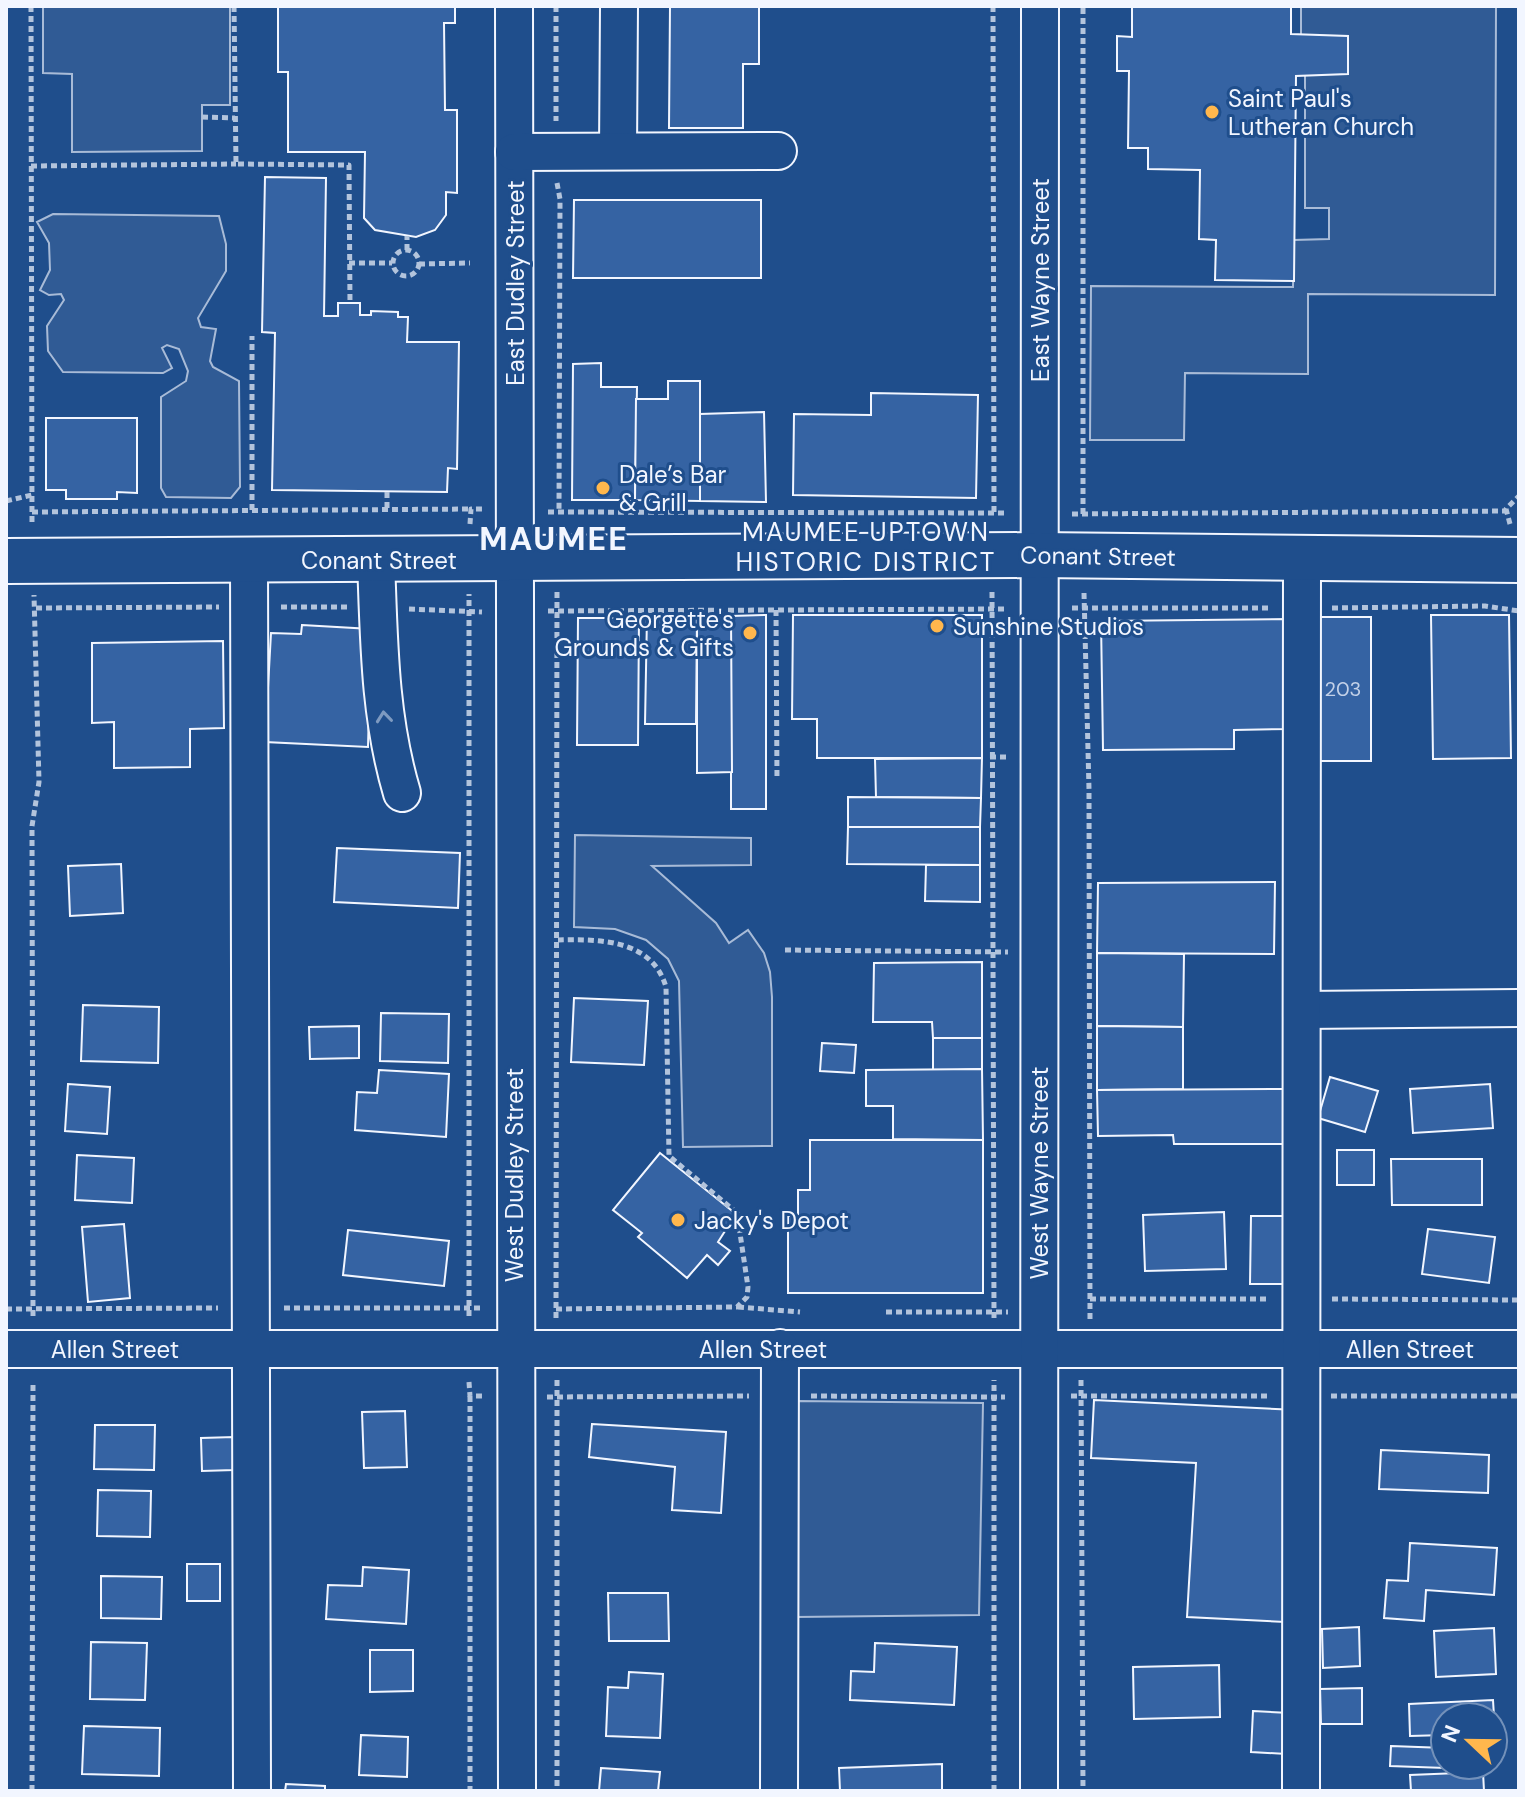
<svg xmlns="http://www.w3.org/2000/svg" width="1525" height="1797" viewBox="0 0 1525 1797" font-family="'DM Sans',sans-serif">
	<style>
		.parking { fill: #305b95; stroke: #a8bbd7; stroke-width: 2 }
		.building { fill: #3563a3; stroke: #f2f6ff; stroke-width: 2 }
		.lines { fill: none; stroke-linecap: round; stroke-linejoin: round }
		.minor-casing { stroke: #f2f6ff; stroke-width: 40 }
		.major-casing { stroke: #f2f6ff; stroke-width: 48 }
		.path { stroke: #b3c4dc; stroke-width: 5; stroke-dasharray: 6 4; stroke-linecap: butt }
		.minor { stroke: #1f4e8c; stroke-width: 36 }
		.major { stroke: #1f4e8c; stroke-width: 44 }
		.oneway { stroke: #7e9ac0 }
		.poi-dot { fill: #ffb74d; stroke: #1f4e8c; stroke-width: 3 }
		.labels { text-anchor: middle; dominant-baseline: central; stroke-width: 6; stroke-linejoin: round; paint-order: stroke }
		.number-label { font-size: 20px; fill: #c3d1e8 }
		.poi-label { font-size: 24px; fill: #f2f6ff; stroke: #1f4e8c; text-anchor: start }
		.street-label { font-size: 24px; fill: #f2f6ff; stroke: #1f4e8c }
		.neighbourhood-label { font-size: 26px; letter-spacing: 2px; fill: #f2f6ff; stroke: #1f4e8c }
		.district-label { font-size: 32px; font-weight: bold; letter-spacing: 2px; fill: #f2f6ff; stroke: #1f4e8c }
	</style>
	<rect width="100%" height="100%" fill="#1f4e8c"/>
	<g class="parking">
		<path d="M43 6H230V105H202V151L72 152V74L43 73Z"/>
		<path d="M1301 6H1496L1495 295 1308 294V374L1185 373 1184 440H1090L1091 286 1293 287 1294 240 1329 239V208H1305V74H1348V37L1301 36Z"/>
		<path d="M53 214 219 216 226 244V271L198 318 201 327 216 329 210 361 213 367 239 381 240 487 231 498 166 497 161 488V397L186 381 188 371 179 349 167 345 162 348 172 368 163 373 63 372 48 351 47 326 64 300 61 294 49 295 40 290 50 270 49 243 37 222Z"/>
		<path d="M575 835 751 838V865L652 866 716 923 729 943 748 930 764 953 770 972 772 997V1146L683 1147 679 981 668 959 646 940 615 929 574 927Z"/>
		<path d="M797 1401 983 1403 979 1615 795 1617Z"/>
	</g>
	<g class="building">
		<path d="M278 6H455V23H444L445 110H457V193L446 192V215L435 230 416 237 375 230 364 218 365 152H288V72H278Z"/>
		<path d="M670 6H759V64H743V128H669Z"/>
		<path d="M1132 6H1291V34L1348 36V74L1296 76 1294 281 1215 280 1216 240 1199 239 1200 170 1148 169V148H1128L1129 71H1117V36L1132 37Z"/>
		<path d="M265 177 326 178 324 316H338V303H360V315H371V311L398 312V317H408L407 342H459L457 469 448 468 447 492 272 490 275 333 262 332Z"/>
		<path d="M574 200H761V278H573Z"/>
		<path d="M601 363V387H637L635 500H572L573 364Z"/>
		<path d="M668 381H700V501L635 500 636 399H668Z"/>
		<path d="M871 393 978 395 976 498 793 495 794 414 871 415Z"/>
		<path d="M764 412 766 502 700 501V414Z"/>
		<path d="M46 418H137V493L117 492V499H66V490H46Z"/>
		<path d="M647 615 697 616 696 724H645Z"/>
		<path d="M766 615V809H731V616Z"/>
		<path d="M793 615H982V758H817V719H792Z"/>
		<path d="M1431 615H1509L1511 758 1433 759Z"/>
		<path d="M697 616H731L732 772 697 773Z"/>
		<path d="M1314 617H1371V761H1315Z"/>
		<path d="M578 618H639L638 745H577Z"/>
		<path d="M1289 619 1290 729 1234 730V749L1103 750 1101 621Z"/>
		<path d="M302 625 371 629 368 747 265 742 271 633 301 634Z"/>
		<path d="M223 641 224 728 190 729V767L114 768V722L92 723V643Z"/>
		<path d="M982 758 981 798 876 797 875 759Z"/>
		<path d="M848 797 981 798 980 827H848Z"/>
		<path d="M848 827H980V865L847 864Z"/>
		<path d="M337 848 460 853 458 908 334 902Z"/>
		<path d="M121 864 123 913 70 916 68 866Z"/>
		<path d="M926 865H980V902L925 901Z"/>
		<path d="M1275 882 1274 954 1097 953 1098 883Z"/>
		<path d="M1097 953 1184 954 1183 1027 1097 1026Z"/>
		<path d="M982 962V1038H933L932 1022H873L874 963Z"/>
		<path d="M574 998 648 1001 644 1065 571 1062Z"/>
		<path d="M83 1005 159 1007 158 1063 81 1061Z"/>
		<path d="M381 1013 449 1014 448 1063 380 1061Z"/>
		<path d="M359 1026V1058L310 1059 309 1027Z"/>
		<path d="M1097 1026 1183 1027V1089L1097 1090Z"/>
		<path d="M933 1038H982V1069L933 1071Z"/>
		<path d="M822 1043 856 1045 854 1073 820 1071Z"/>
		<path d="M982 1069 983 1140 893 1139V1106H866V1070Z"/>
		<path d="M379 1070 449 1074 446 1137 355 1130 357 1092 377 1093Z"/>
		<path d="M1330 1077 1378 1091 1365 1132 1318 1118Z"/>
		<path d="M68 1084 110 1087 107 1134 65 1131Z"/>
		<path d="M1490 1084 1493 1128 1413 1133 1410 1089Z"/>
		<path d="M1286 1089V1144H1174L1173 1135 1098 1136 1097 1090Z"/>
		<path d="M810 1140H983V1293H788V1216H798V1190H810Z"/>
		<rect x="1337" y="1150" width="37" height="35"/>
		<path d="M660 1153 736 1214 718 1242 730 1251 718 1265 707 1255 687 1278 638 1237 642 1233 613 1210Z"/>
		<path d="M77 1155 134 1158 132 1203 75 1200Z"/>
		<path d="M1391 1159H1482V1205H1392Z"/>
		<path d="M1224 1212 1226 1269 1145 1271 1143 1215Z"/>
		<path d="M1251 1216H1291V1284H1250Z"/>
		<path d="M124 1224 130 1298 88 1302 82 1227Z"/>
		<path d="M1428 1229 1495 1237 1489 1283 1422 1274Z"/>
		<path d="M348 1230 449 1241 444 1286 343 1275Z"/>
		<path d="M1094 1400 1297 1410 1285 1622 1187 1617 1196 1463 1091 1458Z"/>
		<path d="M405 1411 407 1467 364 1468 362 1412Z"/>
		<path d="M592 1424 726 1432 721 1513 672 1510 675 1467 589 1457Z"/>
		<path d="M95 1425H155L154 1470 94 1469Z"/>
		<path d="M234 1437V1470L202 1471 201 1438Z"/>
		<path d="M1381 1450 1489 1455 1488 1493 1379 1489Z"/>
		<path d="M98 1490 151 1491 150 1537 97 1536Z"/>
		<path d="M1410 1543 1497 1548 1494 1595 1426 1590 1424 1621 1384 1618 1387 1580 1408 1581Z"/>
		<rect x="187" y="1564" width="33" height="37"/>
		<path d="M363 1567 409 1570 406 1624 326 1619 328 1585 362 1586Z"/>
		<path d="M101 1576 162 1577 161 1619 101 1618Z"/>
		<path d="M608 1593H668L669 1641H609Z"/>
		<path d="M1359 1627 1360 1666 1323 1668 1322 1629Z"/>
		<path d="M1494 1628 1496 1674 1436 1677 1434 1631Z"/>
		<path d="M91 1642 147 1643 145 1700 90 1699Z"/>
		<path d="M875 1643 957 1647 954 1705 850 1700 851 1671 874 1672Z"/>
		<path d="M370 1650H413V1691L370 1692Z"/>
		<path d="M1219 1665 1220 1717 1134 1719 1133 1667Z"/>
		<path d="M629 1672 663 1674 660 1738 606 1736 608 1687 628 1688Z"/>
		<path d="M1362 1688V1724H1321L1320 1689Z"/>
		<path d="M1493 1700 1495 1733 1493 1717H1445V1735L1410 1736 1409 1704Z"/>
		<path d="M1253 1711 1289 1713 1286 1754 1251 1752Z"/>
		<path d="M84 1726 160 1728 159 1776 82 1774Z"/>
		<path d="M361 1735 408 1737 407 1777 359 1775Z"/>
		<path d="M1391 1746 1445 1748V1768L1390 1766Z"/>
		<path d="M942 1764V1791H840L839 1768Z"/>
		<path d="M601 1768 660 1772 658 1791H599Z"/>
		<path d="M1483 1772 1484 1791H1411L1410 1775Z"/>
		<path d="M286 1784 325 1786V1791H285Z"/>
	</g>
	<g class="lines">
		<g class="minor-casing">
			<g id="minor">
				<path d="M514 6 517 1791"/>
				<path d="M618 151 619 6"/>
				<path d="M514 152 778 151"/>
				<path d="M376 560C379 639 379 716 402 793"/>
				<path d="M249 561 252 1791"/>
				<path d="M1302 1010 1519 1008"/>
				<path d="M6 1349H1519"/>
				<path d="M779 1791 780 1348"/>
				<path d="M1039 1791 1040 6"/>
				<path d="M1301 1791 1302 560"/>
			</g>
		</g>
		<g class="major-casing">
			<path id="major" d="M6 561 1038 555 1519 560"/>
		</g>
		<g class="path">
			<path d="M31 6 32 525"/>
			<path d="M234 6 236 164 349 165 350 303"/>
			<path d="M556 6V121"/>
			<path d="M993 6 994 513"/>
			<path d="M202 117 235 118"/>
			<path d="M31 166 236 164"/>
			<path d="M557 183 560 199 559 512"/>
			<circle cx="406" cy="263" r="13"/>
			<path d="M407 250V236"/>
			<path d="M349 263H392"/>
			<path d="M419 264 470 263"/>
			<path d="M6 501 32 495"/>
			<path d="M387 508V491"/>
			<path d="M252 510V336"/>
			<path d="M32 512 471 509"/>
			<path d="M548 512 1006 513"/>
			<path d="M1072 514 1507 511"/>
			<path d="M1083 514V6"/>
			<path d="M470 524 471 509H482"/>
			<path d="M1510 524 1506 509 1519 496"/>
			<path d="M992 592 994 1318"/>
			<path d="M1084 593 1089 789 1090 1319"/>
			<path d="M281 607H347"/>
			<path d="M36 608 219 607"/>
			<path d="M1072 608H1270"/>
			<path d="M1332 608 1485 606 1519 611"/>
			<path d="M409 609 482 612"/>
			<path d="M776 610 777 780"/>
			<path d="M548 611 1006 609"/>
			<path d="M990 757H1009"/>
			<path d="M785 950 1008 952"/>
			<path d="M1090 1299H1270"/>
			<path d="M1332 1299 1519 1300"/>
			<path d="M738 1307 800 1312"/>
			<path d="M284 1308H482"/>
			<path d="M6 1309 218 1308"/>
			<path d="M556 1309 737 1307 747 1297 748 1287 737 1213 669 1156 666 987C652 939 599 939 558 940"/>
			<path d="M886 1312H1008"/>
			<path d="M33 1316 32 826 39 782 34 595"/>
			<path d="M469 1316V594"/>
			<path d="M556 1318 557 592"/>
			<path d="M557 1380V1791"/>
			<path d="M1081 1380 1083 1791"/>
			<path d="M469 1382 470 1396H485"/>
			<path d="M470 1396V1791"/>
			<path d="M811 1396 1005 1397"/>
			<path d="M1071 1396H1269"/>
			<path d="M1331 1396H1519"/>
			<path d="M547 1397 749 1396"/>
			<path d="M32 1791 33 1382"/>
			<path d="M994 1791V1380"/>
		</g>
		<use href="#minor" class="minor"/>
		<use href="#major" class="major"/>
	</g>
	<defs><path id="oneway-chevron" d="M-2-3.5L2.5 0L-2 3.5" fill="none" stroke-width="1.6" stroke-linecap="round" stroke-linejoin="round" transform="scale(2)"/></defs>
	<use class="oneway" href="#oneway-chevron" transform="translate(384 717) rotate(-96)"/>
	<g class="poi-dot">
		<circle cx="1212" cy="112" r="8"/>
		<circle cx="603" cy="488" r="8"/>
		<circle cx="937" cy="626" r="8"/>
		<circle cx="750" cy="633" r="8"/>
		<circle cx="678" cy="1220" r="8"/>
	</g>
	<g class="labels">
		<g class="number-label">
			<text x="1343" y="689">203</text>
		</g>
		<g class="poi-label">
			<text x="1228" y="98">Saint Paul's<tspan x="1228" dy="28">Lutheran Church</tspan></text>
			<text x="619" y="474">Dale’s Bar<tspan x="619" dy="28">&amp; Grill</tspan></text>
			<text x="734" y="619" text-anchor="end">Georgette's<tspan x="734" dy="28">Grounds &amp; Gifts</tspan></text>
			<text x="953" y="626">Sunshine Studios</text>
			<text x="694" y="1220">Jacky's Depot</text>
		</g>
		<g class="street-label">
			<text transform="translate(1040 280) rotate(-90)">East Wayne Street</text>
			<text transform="translate(515 283) rotate(-90)">East Dudley Street</text>
			<text transform="translate(1098 556) rotate(1)">Conant Street</text>
			<text x="379" y="560">Conant Street</text>
			<text transform="translate(1039 1173) rotate(-90)">West Wayne Street</text>
			<text transform="translate(514 1175) rotate(-90)">West Dudley Street</text>
			<text x="115" y="1349">Allen Street</text>
			<text x="763" y="1349">Allen Street</text>
			<text x="1410" y="1349">Allen Street</text>
		</g>
		<g class="neighbourhood-label">
			<text x="866" y="532">MAUMEE UPTOWN<tspan x="866" dy="30">HISTORIC DISTRICT</tspan></text>
		</g>
		<g class="district-label">
			<text x="554" y="539">MAUMEE</text>
		</g>
	</g>
	<rect width="1525" height="1797" fill="none" stroke="#f2f6ff" stroke-width="16"/>
	<g transform="translate(1469 1741) rotate(292)"><circle r="38" fill="#1f4e8c" stroke="#7391ba" stroke-width="2"/>
	<path d="M0-6L14 30L0 20L-14 30Z" fill="#ffb74d"/>
	<text y="-12" font-size="22" font-weight="bold" text-anchor="middle" fill="#f2f6ff">N</text>
	</g>
</svg>
